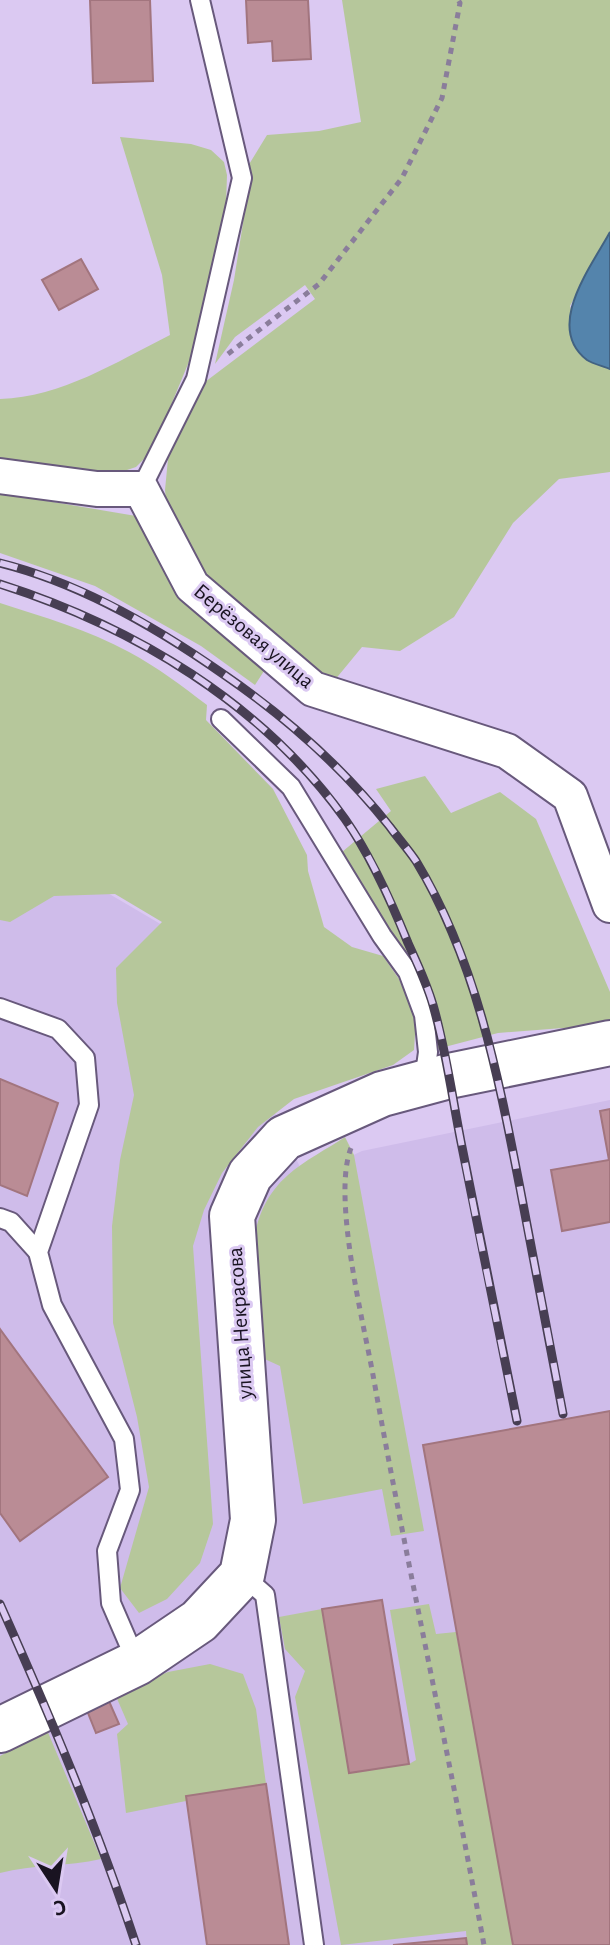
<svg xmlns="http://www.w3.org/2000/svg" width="610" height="1945" viewBox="0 0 610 1945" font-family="'Alegreya Sans',sans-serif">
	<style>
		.built { fill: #cfbcea }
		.green { fill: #b6c79b }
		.water { fill: #5484ac; stroke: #426282; stroke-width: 2 }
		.building { fill: #ba8c95; stroke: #a2757e; stroke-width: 2 }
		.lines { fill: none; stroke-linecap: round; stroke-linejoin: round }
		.lane-casing { stroke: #68597c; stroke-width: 22 }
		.street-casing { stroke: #68597c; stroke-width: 38 }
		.secondary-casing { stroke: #68597c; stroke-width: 48 }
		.path { stroke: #8a7d9b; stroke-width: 5; stroke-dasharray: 6 6; stroke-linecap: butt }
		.lane { stroke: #fff; stroke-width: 18 }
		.street { stroke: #fff; stroke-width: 34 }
		.secondary { stroke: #fff; stroke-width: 44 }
		.rail-casing { stroke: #473e53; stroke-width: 9 }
		.rail { stroke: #dbc9f2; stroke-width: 6; stroke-dasharray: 18; stroke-linecap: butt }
		.labels { text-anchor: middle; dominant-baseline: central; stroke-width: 6; stroke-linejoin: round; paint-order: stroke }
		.street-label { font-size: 22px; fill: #191321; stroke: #dbc9f2 }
	</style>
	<rect width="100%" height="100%" fill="#dbc9f2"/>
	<path class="built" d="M0 882 94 885 198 946 305 1178 362 1151 610 1100V1945H0Z"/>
	<g class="green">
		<path d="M342 0H610V232L570 306 587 360 610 369V472L559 479 513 523 454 617 400 651 362 647 334 681 317 673 188 560 168 522 165 490 168 459 182 423 205 382 315 299 305 285 235 337 215 364 234 280 243 223 248 166 267 135 319 131 361 122Z"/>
		<path d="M120 137 191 144 211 150 224 162 227 175 226 206 193 352 152 451 136 467 115 474 87 470 72 476 0 463V399C62 397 116 362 170 335L162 275Z"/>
		<path d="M0 493 136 516 194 603 264 671 255 685 201 646 95 586 0 553Z"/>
		<path d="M0 603C43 617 89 630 129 652 157 667 182 686 207 705L206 720 273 789 307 855 308 871 324 927 352 947 383 956 399 979 416 1019 414 1050 393 1065 294 1099 258 1127 222 1173 204 1210 193 1246 213 1524 200 1563 167 1599 139 1613 120 1588 149 1487 137 1417 113 1323 112 1226 120 1160 134 1095 117 1003 116 968 162 922 115 894 54 896 10 922 0 920Z"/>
		<path d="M425 776 451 813 500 792 536 819 610 992V1022L603 1030 563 1028 498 1033 437 1049 431 1022 398 942 342 852 391 811 376 789Z"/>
		<path d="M345 1137 354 1155 424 1531 391 1536 382 1489 303 1504 280 1366 258 1356C254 1295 236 1220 288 1175 305 1160 327 1149 345 1137Z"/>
		<path d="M429 1604 436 1634 456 1632 513 1945H467L466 1931 341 1945 295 1697 305 1671 285 1649 279 1617 322 1609 350 1773 409 1764 416 1760 390 1610Z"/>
		<path d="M210 1664 243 1674 256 1709 266 1784 186 1796V1801L126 1813 117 1734 128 1724 115 1694 168 1672Z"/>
		<path d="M47 1730 101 1859C68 1867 33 1864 0 1873V1756Z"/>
	</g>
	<path class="water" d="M610 232V369C603 366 593 364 587 360 544 327 591 267 610 232Z"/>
	<g class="building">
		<path d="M90 0H150L153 81 93 83Z"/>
		<path d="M246 0H308L311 59 273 61 272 41 248 43Z"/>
		<path d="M81 259 98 289 59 310 42 280Z"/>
		<path d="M0 1079 58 1103 27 1196 0 1185Z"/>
		<path d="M610 1109V1222L562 1231 551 1170 609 1160 600 1111Z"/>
		<path d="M0 1329 108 1477 20 1541 0 1513Z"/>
		<path d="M610 1411V1945H513L423 1445Z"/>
		<path d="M382 1600 409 1764 349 1773 322 1609Z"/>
		<path d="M108 1699 119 1724 96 1733 86 1708Z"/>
		<path d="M266 1784 289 1945H207L186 1796Z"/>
		<path d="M466 1938 467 1945H393Z"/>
	</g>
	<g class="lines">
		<g class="lane-casing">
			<g id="lane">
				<path d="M141 489 196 379 242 178 200 0"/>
				<path d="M221 719 291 787 382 936 408 972 424 1015 428 1052 424 1081"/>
				<path d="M0 1008 58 1029 85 1058 89 1105 38 1252 52 1305 124 1439 130 1490 107 1551 111 1603 137 1663"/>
				<path d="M0 1218 11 1222 38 1252"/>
				<path d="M242 1575 265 1595 314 1945"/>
			</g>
		</g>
		<g class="street-casing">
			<path id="street" d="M0 476 97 489H141L192 586 313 689 507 751 570 796 610 905"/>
		</g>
		<g class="secondary-casing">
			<path id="secondary" d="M0 1730 137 1663 199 1621 242 1575 253 1520 232 1216 250 1175 284 1138 382 1094 449 1076 610 1043"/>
		</g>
		<g class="path">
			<path d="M228 354 319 284 402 178 442 98 460 3 458 0"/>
			<path d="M351 1148C332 1197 363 1320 373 1375 407 1565 449 1754 484 1945"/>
		</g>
		<use href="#lane" class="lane"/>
		<use href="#street" class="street"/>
		<use href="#secondary" class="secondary"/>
		<g class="rail-casing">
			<g id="rail">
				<path d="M0 563C81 583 158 628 226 676 287 718 344 769 390 827 398 838 408 849 416 861 476 960 498 1075 520 1188 534 1263 549 1338 563 1414"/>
				<path d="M0 584C134 627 262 703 345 819 371 856 391 901 408 943 417 963 427 984 433 1005 446 1050 452 1096 461 1142 479 1235 498 1328 517 1421"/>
				<path d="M0 1604C50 1716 98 1829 136 1945"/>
			</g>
		</g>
		<use href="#rail" class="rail"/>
	</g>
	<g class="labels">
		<g class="street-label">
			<text transform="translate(254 636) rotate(40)">Берёзовая улица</text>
			<text transform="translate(240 1323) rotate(-94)">улица Некрасова</text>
		</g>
	</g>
	<g transform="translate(56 1889) rotate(168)" stroke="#dbc9f2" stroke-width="6" paint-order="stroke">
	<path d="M0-6L14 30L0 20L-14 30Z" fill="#191321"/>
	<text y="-12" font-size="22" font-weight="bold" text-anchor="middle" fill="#191321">С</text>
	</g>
</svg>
